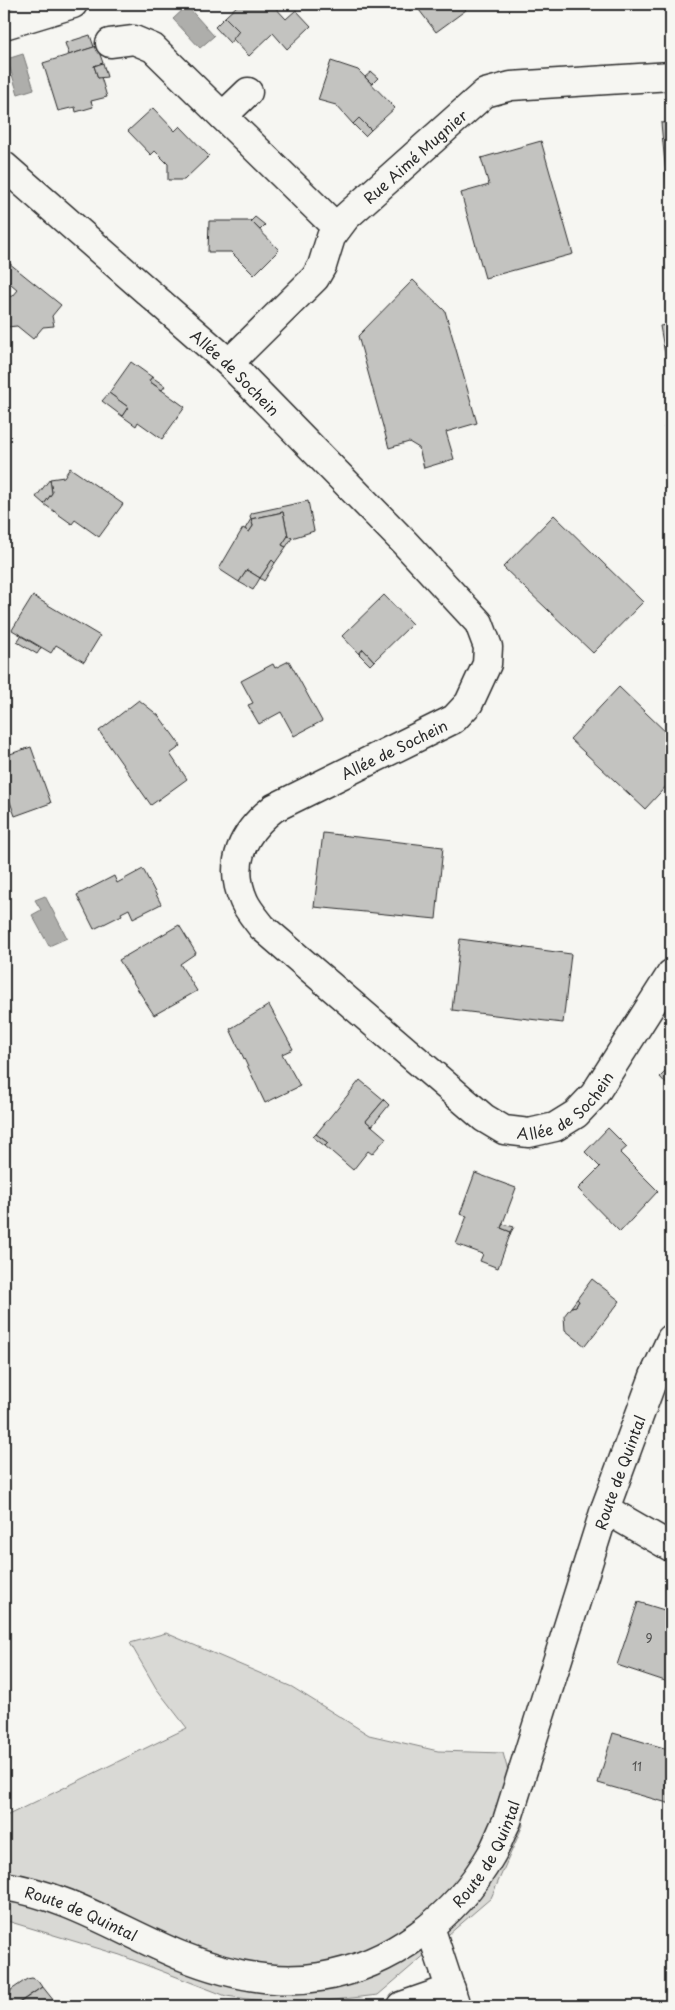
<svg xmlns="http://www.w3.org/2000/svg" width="675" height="2010" viewBox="0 0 675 2010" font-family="'Playpen Sans',sans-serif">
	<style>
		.green { fill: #d9d9d5; stroke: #828280 }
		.water { fill: #aeaeab; stroke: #7a7a78 }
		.building { fill: #c3c3c0; stroke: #2b2b2b }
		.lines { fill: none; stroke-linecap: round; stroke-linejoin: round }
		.street-casing { stroke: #2b2b2b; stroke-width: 31 }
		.secondary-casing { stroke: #2b2b2b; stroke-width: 31 }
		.street { stroke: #f6f6f2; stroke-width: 28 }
		.secondary { stroke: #f6f6f2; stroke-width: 28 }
		.labels { text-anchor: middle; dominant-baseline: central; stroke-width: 5; stroke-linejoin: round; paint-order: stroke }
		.number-label { font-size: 12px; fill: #515150 }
		.street-label { font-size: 15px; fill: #2b2b2b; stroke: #f6f6f2 }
	</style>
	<rect width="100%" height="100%" fill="#f6f6f2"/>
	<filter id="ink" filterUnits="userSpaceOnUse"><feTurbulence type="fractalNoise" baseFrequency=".02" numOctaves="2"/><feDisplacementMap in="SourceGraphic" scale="10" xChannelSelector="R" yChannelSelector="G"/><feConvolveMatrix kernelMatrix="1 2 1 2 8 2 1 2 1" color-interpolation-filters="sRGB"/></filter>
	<g filter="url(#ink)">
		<path class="green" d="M166 1633 292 1687 369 1735 438 1751 503 1753 523 1825 491 1898 378 1995 291 2005 226 1996 120 1955 4 1920V1817L187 1728 156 1688 130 1643Z"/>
		<g class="water">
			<path d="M187 6 214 36 200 48 173 19Z"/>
			<path d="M23 54 34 89 18 94 7 59Z"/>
			<path d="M45 896 67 938 49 946 32 915 41 910 35 900Z"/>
		</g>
		<g class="building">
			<path d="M239 4H272L286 19 296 10 311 26 287 49 273 33 249 56 232 38 239 31 225 17Z"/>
			<path d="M405 4H461L466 10 436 32 416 6 410 11Z"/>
			<path d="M225 17 239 31 230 43 215 27Z"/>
			<path d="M90 35 94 47 69 55 65 43Z"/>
			<path d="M97 46 103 63 94 66 98 78 101 77 107 97 91 101 93 107 76 112 75 107 58 111 43 63Z"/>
			<path d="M331 61 358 70 395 108 371 130 359 118 353 124 336 105 318 100Z"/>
			<path d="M103 63 107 77 98 78 94 66Z"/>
			<path d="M371 72 378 78 372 84 365 77Z"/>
			<path d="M671 101V122L668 123 666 102Z"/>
			<path d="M153 108 175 131 180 126 209 156 184 180H168V164L155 151 151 155 128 131Z"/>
			<path d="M359 118 371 130 365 136 353 124Z"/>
			<path d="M670 122 671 185H667L661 123Z"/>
			<path d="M541 141 573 254 485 278 461 193 489 185 481 158Z"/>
			<path d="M255 217 265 225 260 230 251 221Z"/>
			<path d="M209 221H251L279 250 254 275 231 252H208Z"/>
			<path d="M9 263 61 305 52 316 54 326 43 327 33 339 17 326 7 327 4 297 13 296 18 290 4 278V269Z"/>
			<path d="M413 280 445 311 477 423 446 432 454 459 424 468 419 448 409 442 389 448 358 336Z"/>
			<path d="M671 324V388L660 326Z"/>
			<path d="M131 362 152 377 149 381 185 407 162 439 138 422 136 426 122 416 128 407 109 393Z"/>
			<path d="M152 377 165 386 162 390 149 381Z"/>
			<path d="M109 393 128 407 122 416 102 401Z"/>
			<path d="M671 425V448L664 427Z"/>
			<path d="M70 468 123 504 99 537 75 520 72 524 44 504 52 493 50 479 64 477Z"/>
			<path d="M50 479 52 493 44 504 36 497Z"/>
			<path d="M308 501 314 531 292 538 288 536 283 512 251 519 250 516 252 513Z"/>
			<path d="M283 512 288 536 282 545 286 547 275 563 272 560 260 578 247 570 239 582 219 569 243 528 249 532 253 526 251 519Z"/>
			<path d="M554 515 643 602 593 653 503 567Z"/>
			<path d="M251 519 253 526 249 532 245 529Z"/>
			<path d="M288 536 292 538 286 547 282 545Z"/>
			<path d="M272 560 275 563 264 581 260 578Z"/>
			<path d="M247 570 260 578 253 590 239 582Z"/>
			<path d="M384 595 412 624 374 661 363 649 359 654 342 636Z"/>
			<path d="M33 596 100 636 84 662 56 645 51 653 12 630Z"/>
			<path d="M21 636 41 648 37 654 17 642Z"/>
			<path d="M363 649 374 661 370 665 359 654Z"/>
			<path d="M289 661 322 721 294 736 281 712 259 724 248 705 253 703 241 681 273 664 275 668Z"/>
			<path d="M619 687 671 737V781L645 809 570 739Z"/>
			<path d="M139 700 159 716 181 746 170 754 187 779 151 805 99 731Z"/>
			<path d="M31 747 51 803 15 816 9 799 4 801V756Z"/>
			<path d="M323 833 443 847 436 919 314 907Z"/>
			<path d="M143 869 161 904 133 918 129 909 121 913 122 915 94 929 77 895 114 876 117 883Z"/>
			<path d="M179 925 196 953 180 964 197 991 154 1015 119 960Z"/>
			<path d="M460 939 571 954 563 1023 452 1010Z"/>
			<path d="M269 1005 293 1049 282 1054 300 1086 265 1103 230 1029Z"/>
			<path d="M671 1066V1089L660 1077Z"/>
			<path d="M360 1080 384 1100 366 1121 386 1138 372 1154 368 1151 353 1170 325 1146 328 1143 316 1134Z"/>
			<path d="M384 1100 389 1105 372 1126 366 1121Z"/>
			<path d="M608 1128 627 1147 620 1153 658 1191 620 1232 578 1189 600 1167 585 1152Z"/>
			<path d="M316 1134 328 1143 325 1146 313 1137Z"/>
			<path d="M475 1173 516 1188 501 1228 511 1232 498 1268 480 1261 483 1254 456 1244 467 1216 460 1214Z"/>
			<path d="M503 1224 514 1227 511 1232 501 1228Z"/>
			<path d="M592 1279 620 1301 585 1346 565 1330 564 1316 571 1307 576 1306 579 1301 577 1299Z"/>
			<path d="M577 1299 579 1301 576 1306 571 1307Z"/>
			<path d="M638 1602 671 1612V1683L617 1665Z"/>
			<path d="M613 1733 671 1750V1804L598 1783Z"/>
			<path d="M32 1978 37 1980 42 1987 14 2006 9 2000 11 1990 27 1979Z"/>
			<path d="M42 1986 58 2006H15L42 1987Z"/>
		</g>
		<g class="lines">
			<g class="street-casing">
				<g id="street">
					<path d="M4 25 73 4"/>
					<path d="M110 43 134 40 153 48 337 228"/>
					<path d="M223 116 248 92"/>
					<path id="s1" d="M4 166 229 363 404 542 479 623 488 647 487 664 469 703 454 719 274 808C243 832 227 863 244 901 248 910 256 919 262 927L484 1118 504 1130 529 1133 555 1127 576 1114 594 1095 671 974"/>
					<path id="s2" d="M229 363 315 278 322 266 331 237 346 217 485 93 511 86 671 76"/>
					<path d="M605 1509 671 1547"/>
					<path d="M430 1927 456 2006"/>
					<path d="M402 2006 451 1989"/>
				</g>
			</g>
			<g class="secondary-casing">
				<g id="secondary">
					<path id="s3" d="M4 1886C69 1896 119 1930 179 1955 223 1973 273 1985 320 1977 390 1966 456 1917 491 1855 497 1845 501 1832 507 1821L605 1509 654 1376 671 1339"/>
				</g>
			</g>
			<use href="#street" class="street"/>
			<use href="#secondary" class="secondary"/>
		</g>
	</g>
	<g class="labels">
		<g class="number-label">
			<text x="649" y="1638">9</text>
			<text x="637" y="1766">11</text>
		</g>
		<g class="street-label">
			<text stroke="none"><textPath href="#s2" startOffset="282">Rue Aimé Mugnier</textPath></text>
			<text stroke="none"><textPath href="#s1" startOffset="310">Allée de Sochein</textPath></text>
			<text transform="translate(394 749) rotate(-26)">Allée de Sochein</text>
			<text stroke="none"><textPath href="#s1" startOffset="1494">Allée de Sochein</textPath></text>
			<text stroke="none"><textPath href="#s3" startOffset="954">Route de Quintal</textPath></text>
			<text stroke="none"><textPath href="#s3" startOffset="549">Route de Quintal</textPath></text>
			<text stroke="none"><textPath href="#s3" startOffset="82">Route de Quintal</textPath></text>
		</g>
	</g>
	<rect width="675" height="2010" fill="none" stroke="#f6f6f2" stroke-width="20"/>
	<rect x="10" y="10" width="655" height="1990" fill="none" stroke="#2b2b2b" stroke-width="2" filter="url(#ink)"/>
</svg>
